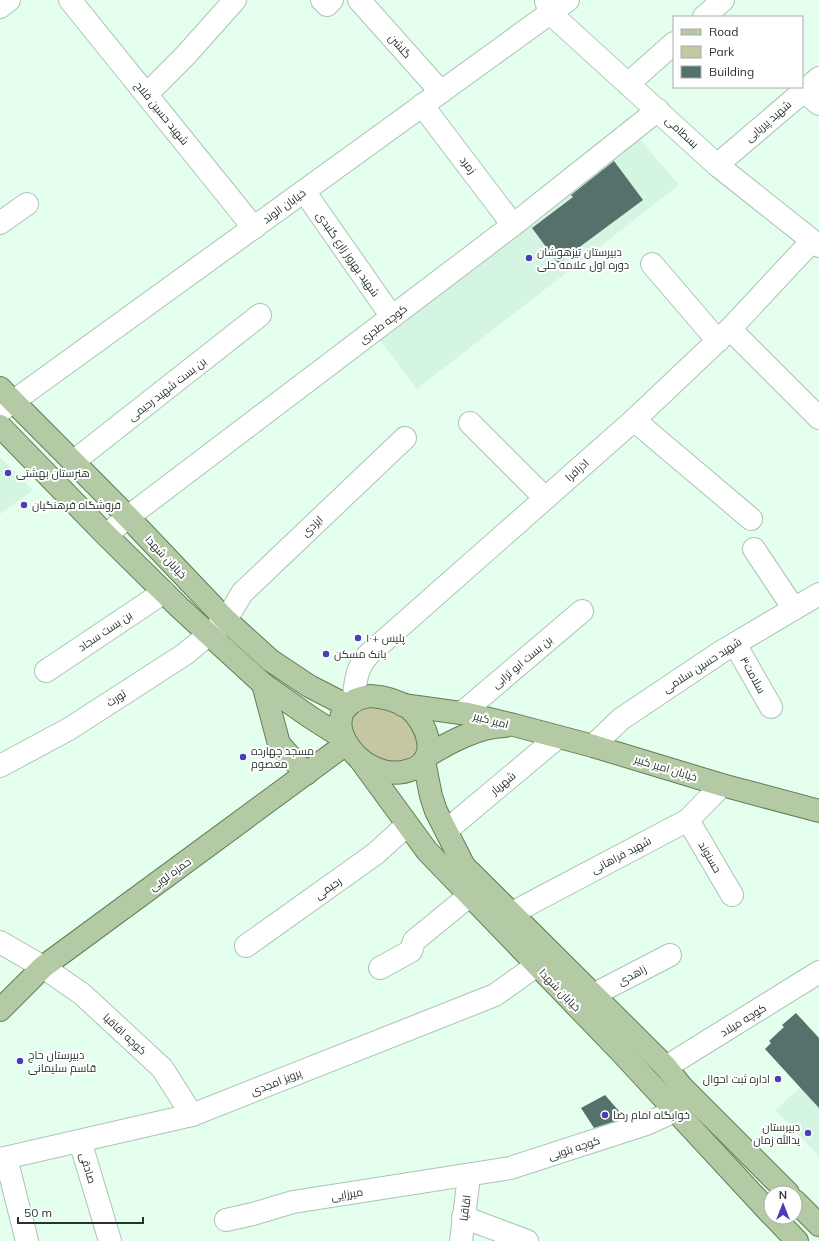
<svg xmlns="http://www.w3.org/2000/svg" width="819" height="1241" viewBox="0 0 819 1241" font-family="Mulish,Cairo,sans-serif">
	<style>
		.built { fill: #d4f5e1 }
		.green { fill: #c5c7a2 }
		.building { fill: #55716c }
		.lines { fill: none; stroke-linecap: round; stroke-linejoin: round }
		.minor-casing { stroke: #abc3b4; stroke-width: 24 }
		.major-casing { stroke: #627e54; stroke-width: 24 }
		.minor { stroke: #fff; stroke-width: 22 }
		.major { stroke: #b3caa5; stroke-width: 22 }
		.poi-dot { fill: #4a3eb5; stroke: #fff; stroke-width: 1.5 }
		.labels { text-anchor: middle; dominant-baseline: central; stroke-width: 4; stroke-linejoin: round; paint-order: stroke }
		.street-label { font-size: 11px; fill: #29332d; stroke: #fff }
		.poi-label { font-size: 11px; fill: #29332d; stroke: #fff; text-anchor: start }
	</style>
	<rect width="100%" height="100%" fill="#e5ffef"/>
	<g class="built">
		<path d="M638 137 679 185 417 389 373 331Z"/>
		<path d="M0 457 33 490 0 514Z"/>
		<path d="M819 1071V1156L775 1110Z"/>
	</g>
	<path class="green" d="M380 706C387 709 395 711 400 714 416 726 429 755 401 760 384 764 366 754 356 741 353 738 353 733 352 729 351 726 349 721 350 718 352 714 359 710 362 708 367 706 375 707 380 706Z"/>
	<g class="building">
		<path d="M614 161 643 200 558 263 532 228 573 197 571 195Z"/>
		<path d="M796 1013 819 1038V1108L765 1049 771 1043 769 1041 784 1027 782 1025Z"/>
		<path d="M605 1095 625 1118 594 1128 581 1108Z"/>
	</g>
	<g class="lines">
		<g class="minor-casing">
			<g id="minor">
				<path d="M70 0 254 228"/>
				<path d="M322 0 327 5 332 0"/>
				<path d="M359 0 441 92"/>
				<path d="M546 1 550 13 717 165 819 246"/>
				<path d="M0 7 9 0"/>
				<path d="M704 17 723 0"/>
				<path d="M628 84 674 43"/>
				<path d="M803 91 819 104"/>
				<path d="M147 94 185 56 235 0"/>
				<path d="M422 105 513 225"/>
				<path d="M717 165 819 78"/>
				<path d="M304 191 392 317"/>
				<path d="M0 223 27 204"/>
				<path d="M652 264 718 341"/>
				<path d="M730 329 819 418"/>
				<path d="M0 411 568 0"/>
				<path d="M634 420 751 519"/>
				<path d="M470 423 545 498"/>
				<path d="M73 462 260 315"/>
				<path d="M106 535 128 517 513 225 658 110"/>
				<path d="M754 549 794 609"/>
				<path d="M735 644 771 707"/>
				<path d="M46 671 164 592"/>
				<path d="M353 702C356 682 355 669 369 654L634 420 730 329 812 241"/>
				<path d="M462 713 582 611"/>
				<path d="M593 746 621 719 721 652 819 594"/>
				<path d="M0 766 69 729 185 654 226 620 242 593 405 438"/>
				<path d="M688 820 732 895"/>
				<path d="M447 830 558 737"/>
				<path d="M512 913 688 820 722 785"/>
				<path d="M0 942 43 967 82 994 162 1068 192 1115"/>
				<path d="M246 946 375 854 407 825"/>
				<path d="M380 968 411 951 414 941 469 896"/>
				<path d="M593 995 670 955"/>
				<path d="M666 1067 819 972"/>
				<path d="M80 1141 110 1241"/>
				<path d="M6 1158 27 1241"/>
				<path d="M0 1159 192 1115 495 995 537 965"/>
				<path d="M463 1217 527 1241"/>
				<path d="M226 1220 253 1214 293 1202 510 1168 646 1124 675 1111"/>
				<path d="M461 1241 469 1176"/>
			</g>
		</g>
		<g class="major-casing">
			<g id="major">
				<path d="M0 388 128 517 226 620 270 660 309 686 348 706"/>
				<path d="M0 426 106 535 180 608 263 684 310 717 343 738"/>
				<path d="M263 684 279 744 306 774"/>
				<path d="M371 696C385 697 397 700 409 708 426 722 441 758 413 769 359 791 305 704 371 696Z"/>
				<path d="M403 705 468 714 514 725 593 746 722 785 819 811"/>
				<path d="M427 756C450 742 477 727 505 726"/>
				<path d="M359 758 427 851 621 1052 771 1214"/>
				<path d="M424 761 431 796 436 811 464 866 666 1067 682 1087 788 1193"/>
				<path d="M0 1010 43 967 346 744"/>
				<path d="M795 1201 819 1225"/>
				<path d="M774 1217 797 1241"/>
			</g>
		</g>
		<use href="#minor" class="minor"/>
		<use href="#major" class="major"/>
	</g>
	<g class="poi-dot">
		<circle cx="529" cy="258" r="4"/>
		<circle cx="8" cy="473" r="4"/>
		<circle cx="24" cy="505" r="4"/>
		<circle cx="358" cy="638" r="4"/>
		<circle cx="326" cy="654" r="4"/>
		<circle cx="243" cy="757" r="4"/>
		<circle cx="20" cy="1061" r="4"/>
		<circle cx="778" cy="1079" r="4"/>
		<circle cx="605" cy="1115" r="4"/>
		<circle cx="808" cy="1133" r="4"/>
	</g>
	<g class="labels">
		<g class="street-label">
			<text transform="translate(400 46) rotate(48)">گلشن</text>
			<text transform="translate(162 113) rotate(51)">شهید حسین فلاح</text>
			<text transform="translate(768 121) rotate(-41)">شهید پیریایی</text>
			<text transform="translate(682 132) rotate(43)">بسطامی</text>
			<text transform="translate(468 165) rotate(53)">زمرد</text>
			<text transform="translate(284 206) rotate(-36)">خیابان الوند</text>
			<text transform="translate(348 254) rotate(55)">شهید بهروز زارع گنبدی</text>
			<text transform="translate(383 324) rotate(-37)">کوچه طجری</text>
			<text transform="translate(167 389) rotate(-38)">بن بست شهید رحیمی</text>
			<text transform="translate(577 470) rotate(-42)">اذرافرا</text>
			<text transform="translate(312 526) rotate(-44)">ایزدی</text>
			<text transform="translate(166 557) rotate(47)">خیابان شهدا</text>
			<text transform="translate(105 631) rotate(-34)">بن بست سجاد</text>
			<text transform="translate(522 662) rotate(-40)">بن بست ابو ترابی</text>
			<text transform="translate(702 665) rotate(-33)">شهید حسین سلامی</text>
			<text transform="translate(753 675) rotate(61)">سلامت۳</text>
			<text transform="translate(116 698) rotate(-33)">تورث</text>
			<text transform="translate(491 720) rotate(15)">امیر کبیر</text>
			<text transform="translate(666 768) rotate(17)">خیابان امیر کبیر</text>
			<text transform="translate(503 783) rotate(-40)">شهریار</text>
			<text transform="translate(621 855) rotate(-28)">شهید فراهانی</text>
			<text transform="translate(710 857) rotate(60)">حسنوند</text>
			<text transform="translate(170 874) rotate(-36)">حمزه لویی</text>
			<text transform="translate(328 888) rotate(-35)">رحیمی</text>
			<text transform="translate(632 975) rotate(-28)">زاهدی</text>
			<text transform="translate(560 990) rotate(46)">خیابان شهدا</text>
			<text transform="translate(743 1020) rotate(-32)">کوچه میلاد</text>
			<text transform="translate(125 1034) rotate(43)">کوچه اقاقیا</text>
			<text transform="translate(276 1082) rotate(-22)">پرویز امجدی</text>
			<text transform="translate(574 1148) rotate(-18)">کوچه بتویی</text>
			<text transform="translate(88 1168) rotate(73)">صادقی</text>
			<text transform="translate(347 1194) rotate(-9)">میرزایی</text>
			<text transform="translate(465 1208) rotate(-82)">اقاقیا</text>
		</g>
		<g class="poi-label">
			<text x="537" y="252">دبیرستان تیزهوشان<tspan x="537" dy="13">دوره اول علامه حلی</tspan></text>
			<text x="16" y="473">هنرستان بهشتی</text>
			<text x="32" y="505">فروشگاه فرهنگیان</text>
			<text x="366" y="638">پلیس +۱۰</text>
			<text x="334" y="654">بانک مسکن</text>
			<text x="251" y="751">مسجد چهارده<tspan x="251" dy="13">معصوم</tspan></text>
			<text x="28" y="1055">دبیرستان حاج<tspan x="28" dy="13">قاسم سلیمانی</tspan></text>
			<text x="770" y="1079" text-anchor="end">اداره ثبت احوال</text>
			<text x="613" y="1115">خوابگاه امام رضا</text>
			<text x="800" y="1127" text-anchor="end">دبیرستان<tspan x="800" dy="13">یدالله زمان</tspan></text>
		</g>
	</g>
	<rect x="673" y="16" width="130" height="72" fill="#ffffff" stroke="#a9adab"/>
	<rect x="681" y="29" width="20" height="6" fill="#b3caa5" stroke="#a9adab"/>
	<text x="709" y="36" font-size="12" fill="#29332d">Road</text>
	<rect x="681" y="46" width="20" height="12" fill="#c5c7a2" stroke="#a9adab"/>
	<text x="709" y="56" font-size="12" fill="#29332d">Park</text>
	<rect x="681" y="66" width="20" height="12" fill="#55716c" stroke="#a9adab"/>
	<text x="709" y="76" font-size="12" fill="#29332d">Building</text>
	<g transform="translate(783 1205)"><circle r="19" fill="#ffffff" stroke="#a9adab"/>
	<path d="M0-3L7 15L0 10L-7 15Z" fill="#4a3eb5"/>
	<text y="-6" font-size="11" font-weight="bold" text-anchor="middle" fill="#29332d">N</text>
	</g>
	<path d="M18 1217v6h125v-6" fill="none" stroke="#29332d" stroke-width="2"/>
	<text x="24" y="1217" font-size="12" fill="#29332d" stroke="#ffffff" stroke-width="3" paint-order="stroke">50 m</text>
</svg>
